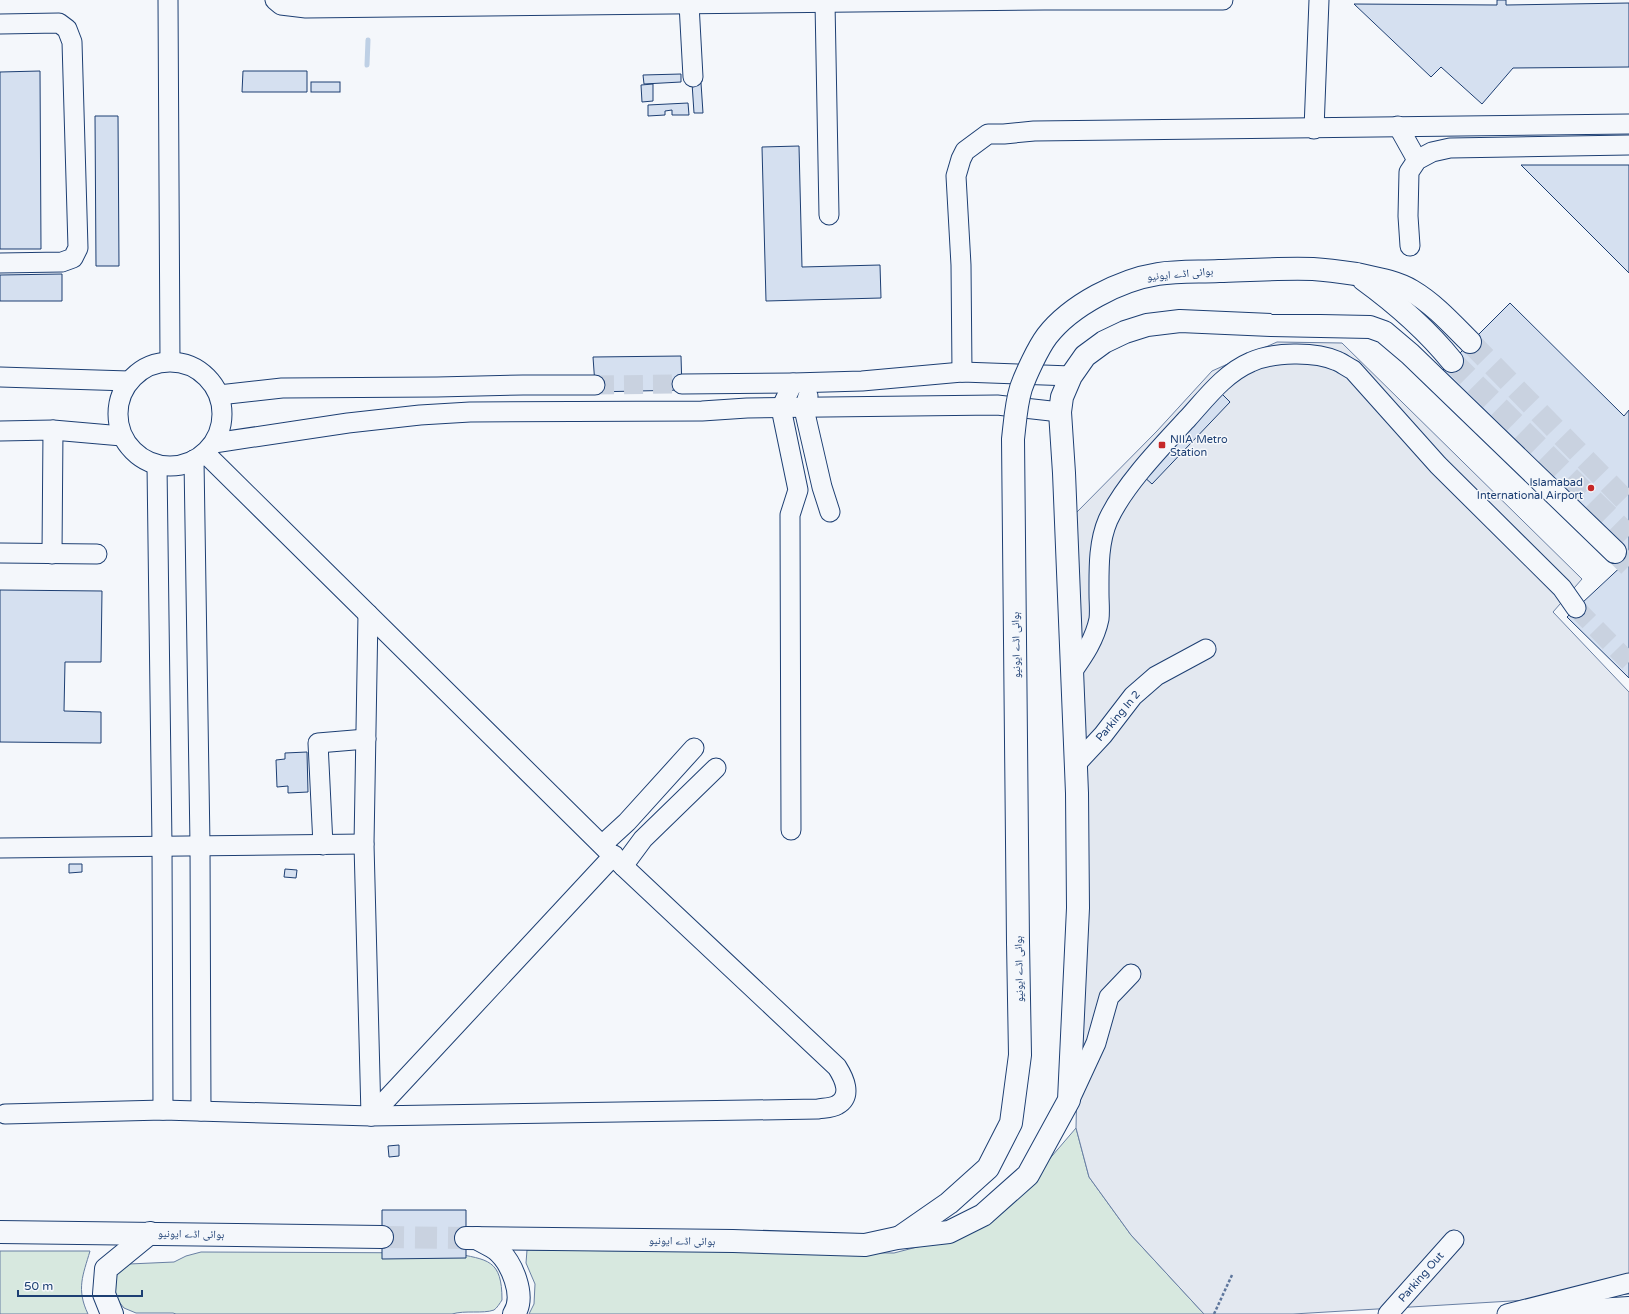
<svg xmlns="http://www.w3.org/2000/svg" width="1629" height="1314" viewBox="0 0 1629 1314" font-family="'Varela Round','Noto Naskh Arabic',sans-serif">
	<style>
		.green { fill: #d7e8df; stroke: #687fa3 }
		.parking { fill: #e3e8f0; stroke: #687fa3 }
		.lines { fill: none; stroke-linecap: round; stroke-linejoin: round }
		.stream { stroke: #bed0e5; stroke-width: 5 }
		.building { fill: #d5e0f0; stroke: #1d3f73 }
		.minor-tunnel { stroke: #c9d2e0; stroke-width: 19; stroke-dasharray: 19 10; stroke-linecap: butt }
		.major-tunnel { stroke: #c9d2e0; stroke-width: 22; stroke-dasharray: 22 11; stroke-linecap: butt }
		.minor-casing { stroke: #1d3f73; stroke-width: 21 }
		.major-casing { stroke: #1d3f73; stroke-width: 24 }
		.path { stroke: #5e769c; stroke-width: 2.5; stroke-dasharray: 3 2; stroke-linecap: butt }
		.minor { stroke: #f4f7fb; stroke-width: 19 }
		.major { stroke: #f4f7fb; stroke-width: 22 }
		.major-bridge-casing { stroke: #1d3f73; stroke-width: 24; stroke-linecap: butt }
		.major-bridge { stroke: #f4f7fb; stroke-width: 22 }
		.poi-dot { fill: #c62828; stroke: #f4f7fb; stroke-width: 1.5 }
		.labels { text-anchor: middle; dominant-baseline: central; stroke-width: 3; stroke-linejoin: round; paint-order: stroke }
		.street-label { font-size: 11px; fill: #1d3f73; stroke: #f4f7fb }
		.poi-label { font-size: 11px; fill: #1d3f73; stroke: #f4f7fb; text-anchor: start }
	</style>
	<rect width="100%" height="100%" fill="#f4f7fb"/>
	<g class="green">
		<path d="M1076 1128 1089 1177 1131 1235 1204 1314H529L534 1304 535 1284 526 1263 527 1250 894 1253 944 1240 1016 1198Z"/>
		<path d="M0 1251H90C83 1275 76 1289 88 1314H0Z"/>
		<path d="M201 1252 453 1253C488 1260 502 1259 502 1300 500 1303 497 1308 494 1310 483 1314 465 1310 452 1314H176L173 1313H136L124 1308 116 1298 114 1290 118 1269 129 1264 174 1262 186 1256Z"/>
	</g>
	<path class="parking" d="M1277 342 1342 343 1582 579 1553 612 1629 692V1294L1293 1314H1204L1131 1235 1089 1177 1076 1128 1079 984 1076 513 1157 431 1212 371Z"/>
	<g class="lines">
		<path class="stream" d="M367 65 368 40"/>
	</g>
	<g class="building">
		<path d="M1497 0H1506V5L1629 3V67L1513 68 1482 104 1441 67 1431 77 1354 4 1497 5Z"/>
		<path d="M40 71 41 249H0V72Z"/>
		<path d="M243 71H307V92H242Z"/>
		<path d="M681 74V82L644 84 643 75Z"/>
		<rect x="311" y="82" width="29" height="10"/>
		<path d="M692 83H701L703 113H694Z"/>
		<path d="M653 84V101L642 102 641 85Z"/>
		<path d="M688 103 689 115H672V110L665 111V115L648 116V105Z"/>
		<path d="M95 116H118L119 266H96Z"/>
		<path d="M799 146 802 267 880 265 881 298 766 301 762 147Z"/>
		<path d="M1521 165H1629V273Z"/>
		<path d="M62 274V301H0V275Z"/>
		<path d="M1510 303 1624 416 1629 410V678L1567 617 1627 561 1438 375Z"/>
		<path d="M681 356 682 390 594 392 595 385 593 357Z"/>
		<path d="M1221 393 1230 402 1152 484 1143 476Z"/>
		<path d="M0 590 102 591 101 662H65L64 711 101 712V743L0 742Z"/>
		<path d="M307 752 308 792 288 793V786L277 787 276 760 285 759V753Z"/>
		<path d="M69 864H82V872L69 873Z"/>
		<path d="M285 869 297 870 296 878 284 877Z"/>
		<path d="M399 1145V1156L389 1157 388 1146Z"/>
		<path d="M382 1210H466V1258L382 1259Z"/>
	</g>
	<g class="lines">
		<g class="minor-tunnel">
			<path d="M595 385 682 384"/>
			<path d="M1576 608 1629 662"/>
		</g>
		<g class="major-tunnel">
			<path d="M1470 342 1629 504"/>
			<path d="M1452 361 1629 536"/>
			<path d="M1615 552 1629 566"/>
			<path d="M382 1237 466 1238"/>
		</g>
		<g class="minor-casing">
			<g id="minor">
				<path d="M168 0 170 361"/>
				<path d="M275 0 281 5 306 8 1044 0H1223"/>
				<path d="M825 3 829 215"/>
				<path d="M689 4 693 77"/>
				<path d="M0 24 59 23 67 29 72 42 78 248 73 258 62 262 0 263"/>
				<path d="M1398 126 1417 160"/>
				<path d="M1314 129 1319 0"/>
				<path d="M1410 246 1408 216 1409 172 1417 160 1432 152 1450 148 1629 145"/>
				<circle cx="170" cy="414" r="52"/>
				<path d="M962 372 961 265 956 176 961 159 965 151 988 134H1004L1034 131 1629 124"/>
				<path d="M0 377 129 381"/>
				<path d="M682 384 793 383 862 381 962 372 1071 376"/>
				<path d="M219 395 282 388 437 387 523 385H595"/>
				<path d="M808 396 804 409 822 487 830 512"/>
				<path d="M0 431 53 430 122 436"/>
				<path d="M214 443 348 423 420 415 470 412 702 411 747 408 997 405 1060 412"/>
				<path d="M194 460 200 845 201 1111"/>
				<path d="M157 465 162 845 163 1110"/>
				<path d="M0 553 97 554"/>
				<path d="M52 554 53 430"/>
				<path d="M368 614 364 844 371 1116"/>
				<path d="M1072 672C1084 655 1095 639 1099 619 1100 611 1099 602 1099 594 1099 570 1098 543 1108 520 1124 485 1162 446 1188 418 1207 397 1225 373 1251 362 1273 352 1315 351 1337 361 1342 363 1347 367 1353 370L1438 465 1562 588 1576 608"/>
				<path d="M1076 764 1103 735 1133 696 1156 676 1206 649"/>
				<path d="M791 830 790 515 798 490 781 408 793 383"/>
				<path d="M603 844 627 822 694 748"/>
				<path d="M323 845 318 743 366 739"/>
				<path d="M0 848 364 844"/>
				<path d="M623 866 643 839 716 768"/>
				<path d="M1071 1097 1096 1043 1109 997 1131 974"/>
				<path d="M5 1114 163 1110 371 1116 818 1109C823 1108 832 1108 837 1105 853 1096 844 1078 837 1067L623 866 205 453"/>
				<path d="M371 1116 614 855"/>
				<path d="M1388 1314 1454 1240"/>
				<path d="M1507 1314 1629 1283"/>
			</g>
		</g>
		<g class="major-casing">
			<g id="major">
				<path d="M1356 274C1374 278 1395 281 1412 291 1434 304 1452 324 1470 342"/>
				<path d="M1363 279C1396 303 1426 329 1452 361"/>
				<path d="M0 1232 382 1237"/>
				<path d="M900 1237 949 1203 988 1168 1011 1123 1020 1055 1018 942"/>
				<path d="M466 1238 733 1241 865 1245 897 1238 949 1232 983 1215 1028 1175 1069 1100 1078 908 1077 793 1064 473 1060 412 1062 397 1071 376 1085 356 1104 342 1125 332 1147 325 1180 321 1271 325 1370 327 1384 332 1410 354 1615 552"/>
				<path d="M477 1238C483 1242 490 1245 496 1249 512 1262 526 1296 514 1314"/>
				<path d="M112 1314 104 1294 106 1269 150 1233"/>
				<path d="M1533 1314 1629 1308"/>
			</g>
		</g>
		<path class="path" d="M1214 1314 1232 1275"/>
		<use href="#minor" class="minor"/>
		<use href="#major" class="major"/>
		<g class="major-bridge-casing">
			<path id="major-bridge" d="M1018 942 1013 439C1015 422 1016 404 1021 388 1026 374 1038 348 1047 336 1071 305 1120 280 1158 274 1178 271 1199 272 1219 271 1250 270 1282 268 1313 269 1327 270 1342 272 1356 274"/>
		</g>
		<use href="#major-bridge" class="major-bridge"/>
	</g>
	<g class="poi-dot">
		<rect x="1158" y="441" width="8" height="8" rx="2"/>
		<circle cx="1591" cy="488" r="4"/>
	</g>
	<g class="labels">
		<g class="street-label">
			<text transform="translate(1180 274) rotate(-5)">ہوائی اڈے ایونیو</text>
			<text transform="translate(1016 645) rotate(-91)">ہوائی اڈے ایونیو</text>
			<text transform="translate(1118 716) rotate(-50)">Parking In 2</text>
			<text transform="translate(1019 969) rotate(-91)">ہوائی اڈے ایونیو</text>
			<text transform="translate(191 1234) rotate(1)">ہوائی اڈے ایونیو</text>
			<text transform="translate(682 1241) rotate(1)">ہوائی اڈے ایونیو</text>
			<text transform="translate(1421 1277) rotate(-49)">Parking Out</text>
		</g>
		<g class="poi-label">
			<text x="1170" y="439">NIIA Metro<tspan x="1170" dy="13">Station</tspan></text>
			<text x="1583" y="482" text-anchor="end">Islamabad<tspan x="1583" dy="13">International Airport</tspan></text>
		</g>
	</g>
	<path d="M18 1290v6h124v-6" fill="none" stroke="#1d3f73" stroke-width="2"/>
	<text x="24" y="1290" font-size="12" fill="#1d3f73" stroke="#f4f7fb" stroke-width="3" paint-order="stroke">50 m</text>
</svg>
